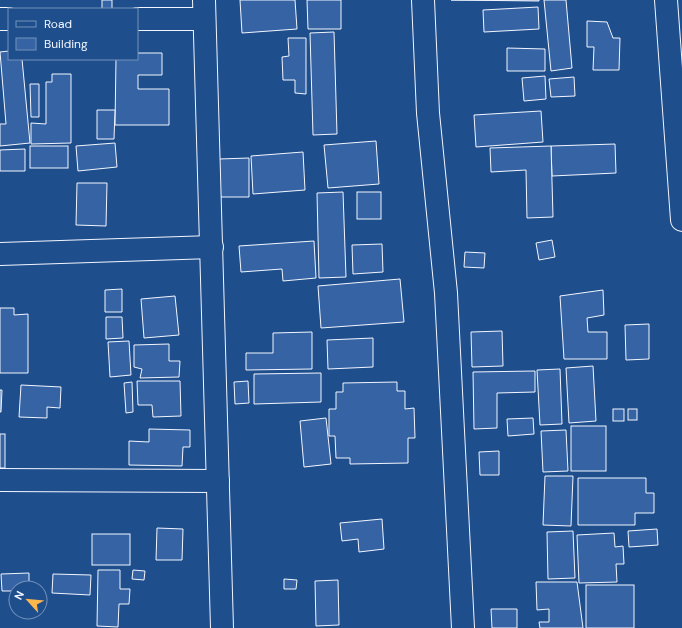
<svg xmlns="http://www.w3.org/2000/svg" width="682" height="628" viewBox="0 0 682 628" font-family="'DM Sans',sans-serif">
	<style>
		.building { fill: #3563a3; stroke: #f2f6ff }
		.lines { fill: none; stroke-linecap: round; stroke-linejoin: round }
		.minor-casing { stroke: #f2f6ff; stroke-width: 24 }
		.minor { stroke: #1f4e8c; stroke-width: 22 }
	</style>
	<rect width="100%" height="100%" fill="#1f4e8c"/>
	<g class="building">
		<rect x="102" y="0" width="10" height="9"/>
		<path d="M240 0H295L297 29 242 33Z"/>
		<path d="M307 0H341V29H308Z"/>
		<path d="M451 0H539V1Z"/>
		<path d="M544 0H566L572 68 551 71Z"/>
		<path d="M538 7 539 29 484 32 483 10Z"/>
		<path d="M587 21 607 22 613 38H620L619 70H593L594 47H587Z"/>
		<path d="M334 32 337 134 313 135 310 33Z"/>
		<path d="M288 38H306V94L295 93V80H283L282 57 289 56Z"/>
		<path d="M507 48 545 49V71H507Z"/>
		<path d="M9 51V59H22L30 143 0 146V124H6L0 52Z"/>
		<path d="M137 53H162V75H138V89H169V125H115L116 59H137Z"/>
		<path d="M52 74H71V143L31 144V123L46 124V82H52Z"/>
		<path d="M545 76 546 99 524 101 522 78Z"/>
		<path d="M574 77 575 96 551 97 549 79Z"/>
		<path d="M30 84H39V117H31Z"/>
		<path d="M97 110H115L114 139H97Z"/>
		<path d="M541 111 543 142 476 147 474 115Z"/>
		<path d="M376 141 379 184 328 188 324 145Z"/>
		<path d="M115 143 117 167 78 171 76 146Z"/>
		<path d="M615 144 616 173 552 176 551 146Z"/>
		<rect x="30" y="146" width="38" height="22"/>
		<path d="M551 146 553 217 527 218 526 170 491 172 490 148Z"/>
		<path d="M25 149V171H0V150Z"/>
		<path d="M303 152 305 190 253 194 251 156Z"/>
		<path d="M249 158V197H219V159Z"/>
		<path d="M77 183H107L106 226 76 225Z"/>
		<path d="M343 192 346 277 319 278 317 193Z"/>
		<rect x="357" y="192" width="24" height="27"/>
		<path d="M552 240 555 257 539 260 536 243Z"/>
		<path d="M314 241 316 278 283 281 282 269 241 272 239 246Z"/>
		<path d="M382 244 383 272 353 274 352 245Z"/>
		<path d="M465 252 485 253 484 268 464 267Z"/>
		<path d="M400 279 404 322 321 328 318 286Z"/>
		<path d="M122 289V312H105V290Z"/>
		<path d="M603 290 604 315 587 318 588 332H607V359H564L560 296Z"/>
		<path d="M175 296 179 335 144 338 141 299Z"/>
		<path d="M0 308H14V315L28 314V373H0Z"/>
		<path d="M106 317H122L123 338 106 339Z"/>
		<path d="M649 324V359L626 360 625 325Z"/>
		<path d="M502 331 503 366 472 367 471 332Z"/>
		<path d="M312 332V369L246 370V353H273V333Z"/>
		<path d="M373 338V367L328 369 327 340Z"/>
		<path d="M129 341 131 375 110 377 108 342Z"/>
		<path d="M169 344V361H180L179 377 140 378 142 369 134 367V345Z"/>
		<path d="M593 366 596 421 569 423 566 368Z"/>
		<path d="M560 369 562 424 540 425 537 370Z"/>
		<path d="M535 371V392L497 393V428L474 429 473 372Z"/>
		<path d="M321 373V402L254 404V374Z"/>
		<path d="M137 381H180L181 416 153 417 152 405H138Z"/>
		<path d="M248 381 249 403 235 404 234 382Z"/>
		<path d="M132 382 133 412 126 413 124 383Z"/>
		<path d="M397 382V391H405V409L414 408 415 438H408V463L350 464V458H336L335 436H329V409H336V392H343V383Z"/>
		<path d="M21 385 61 387 60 408 47 407V418L19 417Z"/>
		<path d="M0 390H2L1 412H0Z"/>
		<rect x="613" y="409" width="11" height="12"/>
		<rect x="628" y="409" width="9" height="11"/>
		<path d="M326 418 331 464 304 467 300 421Z"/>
		<path d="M533 418 534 434 508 436 507 419Z"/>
		<rect x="571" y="426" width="35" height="45"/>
		<path d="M149 429 190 430V447H183L182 466 129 465V441L149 442Z"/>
		<path d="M566 430 568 471 543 472 541 431Z"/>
		<rect x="0" y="434" width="5" height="34"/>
		<path d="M499 451V475H480L479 452Z"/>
		<path d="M545 476H573L571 526 543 525Z"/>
		<path d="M578 478H646V493H654V513H635V525H578Z"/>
		<path d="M382 519 384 549 359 552 358 539 342 541 340 523Z"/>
		<path d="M157 528 183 529 182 560H156Z"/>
		<path d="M657 529 658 545 629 547 628 531Z"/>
		<path d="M573 531 575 578 548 579 547 532Z"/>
		<path d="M614 533 615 547 623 546 624 564H616L617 582 579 583 577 535Z"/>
		<rect x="92" y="534" width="38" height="31"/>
		<path d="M98 570H120V589H130L129 604H119L118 627 97 626Z"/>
		<path d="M133 570 145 571 144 580 132 579Z"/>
		<path d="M29 573V588H16V591H2L1 574Z"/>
		<path d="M53 574 91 575 90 595 52 593Z"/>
		<path d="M284 579 297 580 296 589H284Z"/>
		<path d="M338 580 339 625 316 626 315 581Z"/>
		<path d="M536 582H577L583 628H540L539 622H549V609L537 610Z"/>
		<rect x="586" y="585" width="48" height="43"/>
		<path d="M491 609H517V628H492Z"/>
	</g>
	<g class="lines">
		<g class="minor-casing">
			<g id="minor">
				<path d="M204 0 222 628"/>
				<path d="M423 0 428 113 446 293 463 628"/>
				<path d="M666 0 682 220"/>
				<path d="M0 19H9"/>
				<path d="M137 19H204"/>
				<path d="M0 254 212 247"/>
				<path d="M0 480 218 481"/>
			</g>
		</g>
		<use href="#minor" class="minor"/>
	</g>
	<rect x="8" y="8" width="130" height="52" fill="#1f4e8c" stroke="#7391ba"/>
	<rect x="16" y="21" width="20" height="6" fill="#1f4e8c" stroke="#7391ba"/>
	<text x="44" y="28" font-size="12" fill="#f2f6ff">Road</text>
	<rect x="16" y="38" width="20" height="12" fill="#3563a3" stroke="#7391ba"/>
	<text x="44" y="48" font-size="12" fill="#f2f6ff">Building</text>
	<g transform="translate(28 600) rotate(297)"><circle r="19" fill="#1f4e8c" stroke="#7391ba"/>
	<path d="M0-3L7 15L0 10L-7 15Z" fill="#ffb74d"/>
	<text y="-6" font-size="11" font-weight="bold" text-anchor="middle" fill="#f2f6ff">N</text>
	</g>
</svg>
